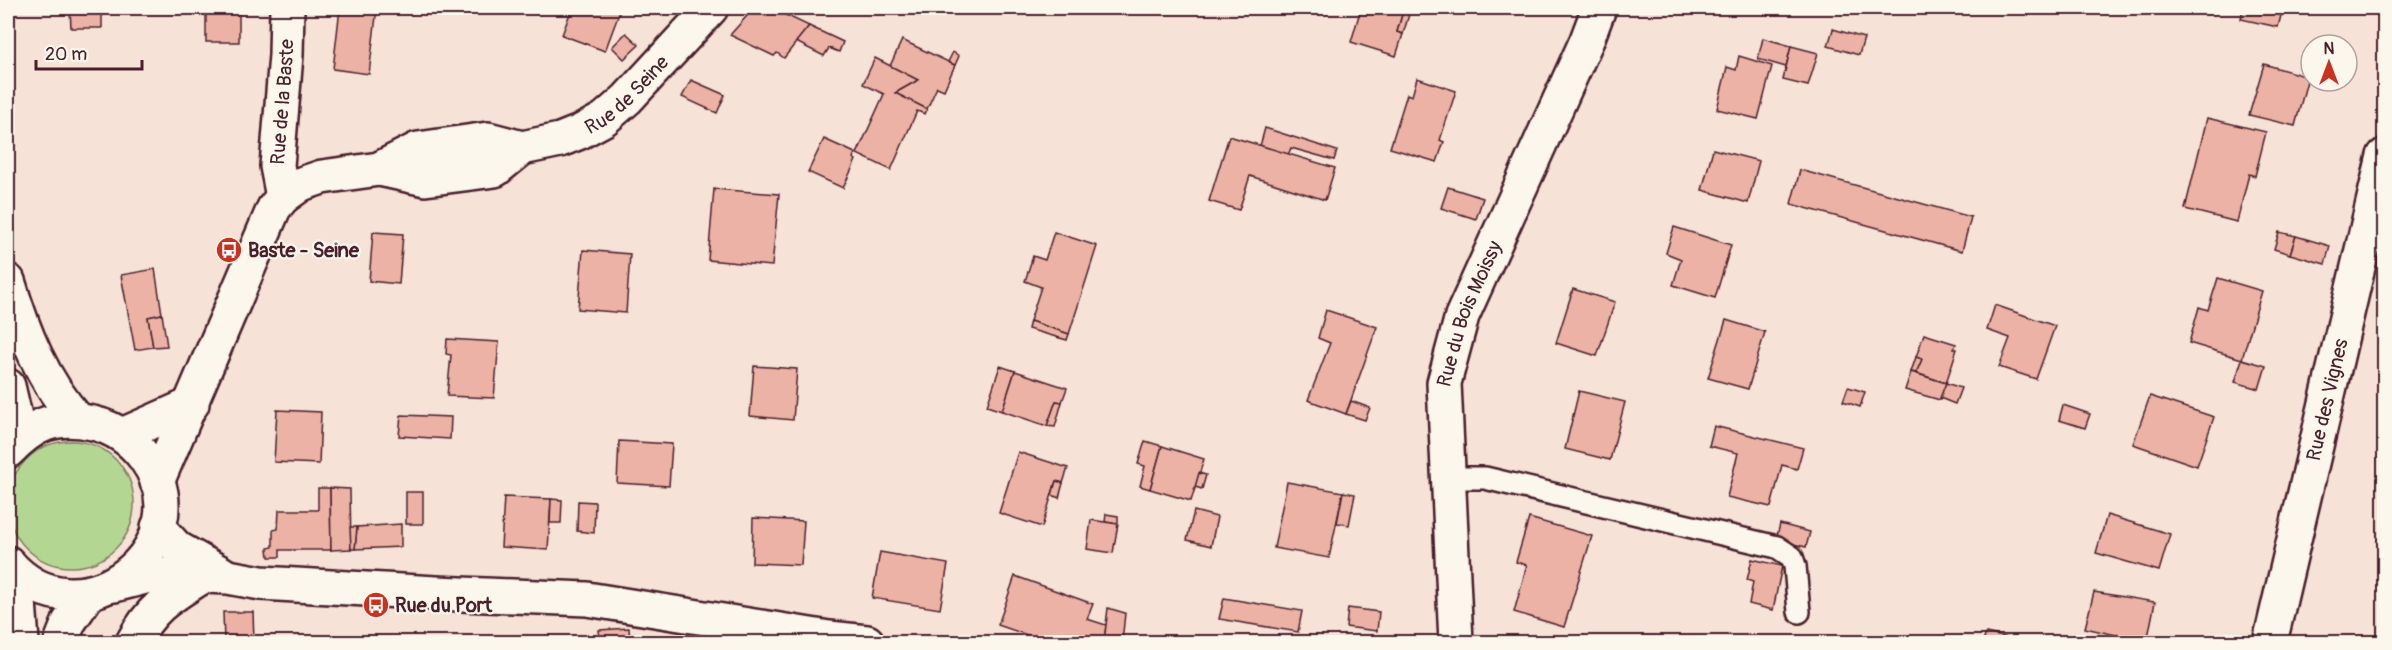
<svg xmlns="http://www.w3.org/2000/svg" width="2392" height="650" viewBox="0 0 2392 650" font-family="Pangolin,sans-serif">
	<style>
		.green { fill: #b3d792; stroke: #7e7b5e; stroke-width: 1.5 }
		.building { fill: #ecb2a5; stroke: #4a1f2b; stroke-width: 1.5 }
		.lines { fill: none; stroke-linecap: round; stroke-linejoin: round }
		.lane-casing { stroke: #4a1f2b; stroke-width: 26 }
		.street-casing { stroke: #4a1f2b; stroke-width: 38 }
		.secondary-casing { stroke: #4a1f2b; stroke-width: 38 }
		.lane { stroke: #fbf7ec; stroke-width: 21 }
		.street { stroke: #fbf7ec; stroke-width: 33 }
		.secondary { stroke: #fbf7ec; stroke-width: 33 }
		.labels { text-anchor: middle; dominant-baseline: central; stroke-width: 4.5; stroke-linejoin: round; paint-order: stroke }
		.street-label { font-size: 20px; fill: #4a1f2b; stroke: #fbf7ec }
		.poi-label { font-size: 20px; font-weight: bold; fill: #4a1f2b; stroke: #fbf7ec; text-anchor: start }
	</style>
	<rect width="100%" height="100%" fill="#f6e2d7"/>
	<filter id="ink" filterUnits="userSpaceOnUse"><feTurbulence type="fractalNoise" baseFrequency=".0167" numOctaves="2"/><feDisplacementMap in="SourceGraphic" scale="12" xChannelSelector="R" yChannelSelector="G"/><feConvolveMatrix kernelMatrix="1 2 1 2 8 2 1 2 1" color-interpolation-filters="sRGB"/></filter>
	<g filter="url(#ink)">
		<circle class="green" cx="71" cy="504" r="63"/>
		<g class="building">
			<path d="M70 8H102V28H71Z"/>
			<rect x="206" y="8" width="33" height="34"/>
			<path d="M340 8H377L369 74 333 69Z"/>
			<path d="M572 8H621L605 51 562 35Z"/>
			<path d="M754 8H771L809 26 784 58 777 53 774 56 730 35Z"/>
			<path d="M1361 8H1404L1397 32 1403 34 1396 56 1351 42Z"/>
			<path d="M1404 8H1411L1403 34 1397 32Z"/>
			<path d="M2243 8H2283L2278 27 2241 19Z"/>
			<path d="M809 26 843 42 839 52 829 48 824 56 796 42Z"/>
			<path d="M1833 29 1864 38 1859 55 1828 46Z"/>
			<path d="M626 33 639 45 624 59 612 47Z"/>
			<path d="M1763 38 1791 46 1786 67 1758 59Z"/>
			<path d="M902 40 955 65 944 90 937 87 927 109 895 93 918 80 890 66Z"/>
			<path d="M1791 46 1818 53 1808 86 1783 80Z"/>
			<path d="M953 52 959 56 955 65 948 62Z"/>
			<path d="M1739 56 1772 66 1758 119 1717 109 1727 67 1736 70Z"/>
			<path d="M875 58 918 80 895 93 927 109 925 114 917 111 891 170 857 154 884 94 863 84Z"/>
			<path d="M2264 64 2308 77 2295 126 2249 115Z"/>
			<path d="M1417 78 1456 91 1440 140 1444 142 1437 162 1390 148 1407 94 1412 96Z"/>
			<path d="M691 80 725 95 717 113 682 97Z"/>
			<path d="M2207 118 2266 132 2255 176 2249 174 2237 222 2185 209Z"/>
			<path d="M1265 128 1337 151 1334 160 1291 148 1288 155 1260 146Z"/>
			<path d="M1229 136 1335 168 1325 200 1250 176 1239 210 1209 201Z"/>
			<path d="M824 139 855 153 853 158 856 160 843 188 808 172Z"/>
			<path d="M1713 149 1759 161 1748 203 1702 190Z"/>
			<path d="M1800 170 1971 217 1962 251 1791 204Z"/>
			<path d="M1448 187 1483 198 1476 219 1441 208Z"/>
			<path d="M714 189 779 194 772 266 708 260Z"/>
			<path d="M1674 227 1731 245 1715 298 1673 285 1681 259 1666 253Z"/>
			<path d="M373 232 403 234 399 284 369 281Z"/>
			<path d="M1054 232 1097 246 1069 334 1030 321 1041 287 1025 281 1033 256 1045 260Z"/>
			<path d="M2279 232 2296 236 2290 254 2274 249Z"/>
			<path d="M2296 236 2330 246 2325 264 2290 254Z"/>
			<path d="M583 250 630 254 626 313 578 309Z"/>
			<path d="M155 269 162 314 148 317 153 347 135 350 121 275Z"/>
			<path d="M2218 278 2262 291 2242 359 2189 343 2199 307 2208 310Z"/>
			<path d="M1573 289 1615 302 1597 356 1556 343Z"/>
			<path d="M1995 305 2055 326 2036 379 1999 367 2010 338 1987 330Z"/>
			<path d="M1326 310 1377 327 1346 414 1308 400 1330 343 1318 338Z"/>
			<path d="M162 314 167 346 153 347 148 317Z"/>
			<path d="M1726 320 1765 332 1748 389 1708 378Z"/>
			<path d="M1030 321 1069 334 1067 340 1028 329Z"/>
			<path d="M1924 334 1956 344 1954 349H1957L1946 383 1916 373 1922 359 1916 357Z"/>
			<path d="M447 339 499 342 494 398 447 396 451 355 446 354Z"/>
			<path d="M1916 357 1922 359 1916 373 1911 372Z"/>
			<path d="M2242 359 2266 366 2259 389 2235 382Z"/>
			<path d="M754 366 797 369 793 420 750 416Z"/>
			<path d="M1000 366 1015 371 1002 411 987 406Z"/>
			<path d="M1015 371 1067 388 1062 402 1056 401 1047 426 1002 411Z"/>
			<path d="M1911 372 1946 383 1940 400 1905 390Z"/>
			<path d="M1946 383 1961 388 1955 404 1940 398Z"/>
			<path d="M1848 387 1865 392 1860 407 1843 401Z"/>
			<path d="M1579 391 1625 402 1610 460 1565 449Z"/>
			<path d="M2150 396 2214 417 2197 466 2133 444Z"/>
			<path d="M1056 401 1062 402 1055 427 1047 426Z"/>
			<path d="M1351 401 1370 408 1365 420 1346 414Z"/>
			<path d="M2063 405 2090 414 2085 428 2059 420Z"/>
			<path d="M277 410 321 412 319 464 274 462Z"/>
			<path d="M401 415 451 417 450 439 399 436Z"/>
			<path d="M1714 426 1803 448 1797 469 1782 465 1771 507 1727 497 1738 453 1709 446Z"/>
			<path d="M619 441 672 444 669 486 617 483Z"/>
			<path d="M1145 441 1162 446 1150 489 1140 486 1145 466 1138 464Z"/>
			<path d="M1162 446 1204 459 1191 501 1150 489Z"/>
			<path d="M1018 452 1068 468 1063 483 1056 481 1042 527 999 513Z"/>
			<path d="M1199 473 1206 475 1202 489 1195 487Z"/>
			<path d="M1056 481 1063 483 1059 498 1052 495Z"/>
			<path d="M1287 482 1343 492 1329 558 1274 548Z"/>
			<path d="M318 488H330L331 550H280V557H269L268 548 273 547V530L278 529 279 510H318Z"/>
			<path d="M330 488 350 489 351 549 331 550Z"/>
			<rect x="406" y="492" width="17" height="32"/>
			<path d="M1343 492 1355 494 1349 525 1337 523Z"/>
			<path d="M504 497 551 499 548 550 501 547Z"/>
			<path d="M551 499 562 500 561 523H550Z"/>
			<path d="M578 501 595 502 594 533 577 531Z"/>
			<path d="M1194 511 1217 517 1211 546 1187 540Z"/>
			<path d="M1106 514 1118 516V524L1105 522Z"/>
			<path d="M2107 515 2170 534 2159 571 2096 553Z"/>
			<path d="M753 518 804 521 801 565 752 563Z"/>
			<path d="M1529 518 1592 536 1564 627 1514 612 1527 565 1516 562Z"/>
			<path d="M1091 520 1118 524 1113 553 1087 549Z"/>
			<path d="M401 524V547L355 549 357 527Z"/>
			<path d="M1780 524 1810 532 1806 547 1776 540Z"/>
			<path d="M350 527H357L355 549H351Z"/>
			<path d="M880 552 948 564 940 609 872 598Z"/>
			<path d="M1752 559 1782 566 1773 610 1749 604 1753 582 1747 580Z"/>
			<path d="M1015 576 1093 604 1087 619 1106 625 1104 642H1048L998 625Z"/>
			<path d="M2094 592 2155 602 2147 642 2085 628Z"/>
			<path d="M1224 598 1302 611 1298 632 1219 619Z"/>
			<path d="M1108 608 1125 613 1122 642H1104Z"/>
			<path d="M1348 608 1379 612 1377 631 1346 627Z"/>
			<path d="M223 612H253L254 642H224Z"/>
			<path d="M629 628 630 642H600L599 630Z"/>
			<path d="M1986 633 2026 642H1983Z"/>
		</g>
		<g class="lines">
			<g class="lane-casing">
				<path id="lane" d="M1448 478H1485L1777 547 1792 557 1795 566 1799 612"/>
			</g>
			<g class="street-casing">
				<g id="street">
					<path id="s1" d="M379 169 425 179 495 170 522 148 560 140 580 132 604 119 627 99 711 8"/>
					<path id="s2" d="M283 197 277 166 286 55 287 8"/>
					<path d="M122 435 192 404"/>
					<path d="M157 482 274 208 283 197 301 184 322 177 379 169 418 149 488 139 522 148"/>
					<path d="M158 527 177 548 221 573"/>
					<path d="M114 585 153 575H178L228 577 261 583 436 593 587 599 829 638 867 642"/>
					<path d="M133 642C152 606 170 597 203 576"/>
					<path id="s3" d="M1456 642 1444 383 1462 316 1587 40 1599 8"/>
					<path id="s4" d="M2270 642 2384 156"/>
				</g>
			</g>
			<g class="secondary-casing">
				<g id="secondary">
					<path d="M8 281C23 331 42 381 78 420"/>
					<path d="M8 386 20 438"/>
					<path d="M8 451C34 424 54 415 93 423 114 428 132 440 145 458 208 543 80 647 8 563"/>
					<path d="M17 574 22 642"/>
					<path d="M61 642 69 622 89 593"/>
				</g>
			</g>
			<use href="#lane" class="lane"/>
			<use href="#street" class="street"/>
			<use href="#secondary" class="secondary"/>
		</g>
	</g>
	<defs>
		<g id="bus-disc" transform="scale(1.35)"><circle r="9.5" fill="#c8321e" stroke="#fbf7ec"/><path d="M-5-6H5V4H4V6H2V4H-2V6H-4V4H-5ZM-3.5-4V0h7V-4ZM-3.5 1.2v1.5H-2V1.2ZM2 1.2v1.5H3.5V1.2Z" fill="#fff"/></g>
	</defs>
	<g fill-rule="evenodd">
		<use href="#bus-disc" x="229" y="250"/>
		<use href="#bus-disc" x="376" y="605"/>
	</g>
	<g class="labels">
		<g class="street-label">
			<text stroke="none"><textPath href="#s1" startOffset="273">Rue de Seine</textPath></text>
			<text stroke="none"><textPath href="#s2" startOffset="96">Rue de la Baste</textPath></text>
			<text stroke="none"><textPath href="#s3" startOffset="333">Rue du Bois Moissy</textPath></text>
			<text stroke="none"><textPath href="#s4" startOffset="249">Rue des Vignes</textPath></text>
		</g>
		<g class="poi-label">
			<text x="248" y="250">Baste - Seine</text>
			<text x="395" y="605">Rue du Port</text>
		</g>
	</g>
	<rect width="2392" height="650" fill="none" stroke="#fbf7ec" stroke-width="30"/>
	<rect x="15" y="15" width="2362" height="620" fill="none" stroke="#4a1f2b" stroke-width="2" filter="url(#ink)"/>
	<g transform="translate(2329 63)"><circle r="28" fill="#fbf7ec" stroke="#b4a19f" stroke-width="1.5"/>
	<path d="M0-4.5L10 22L0 15L-10 22Z" fill="#c8321e"/>
	<text y="-9" font-size="16" font-weight="bold" text-anchor="middle" fill="#4a1f2b">N</text>
	</g>
	<path d="M36 60v9h106v-9" fill="none" stroke="#4a1f2b" stroke-width="3"/>
	<text x="45" y="60" font-size="18" fill="#4a1f2b" stroke="#fbf7ec" stroke-width="4.5" paint-order="stroke">20 m</text>
</svg>
